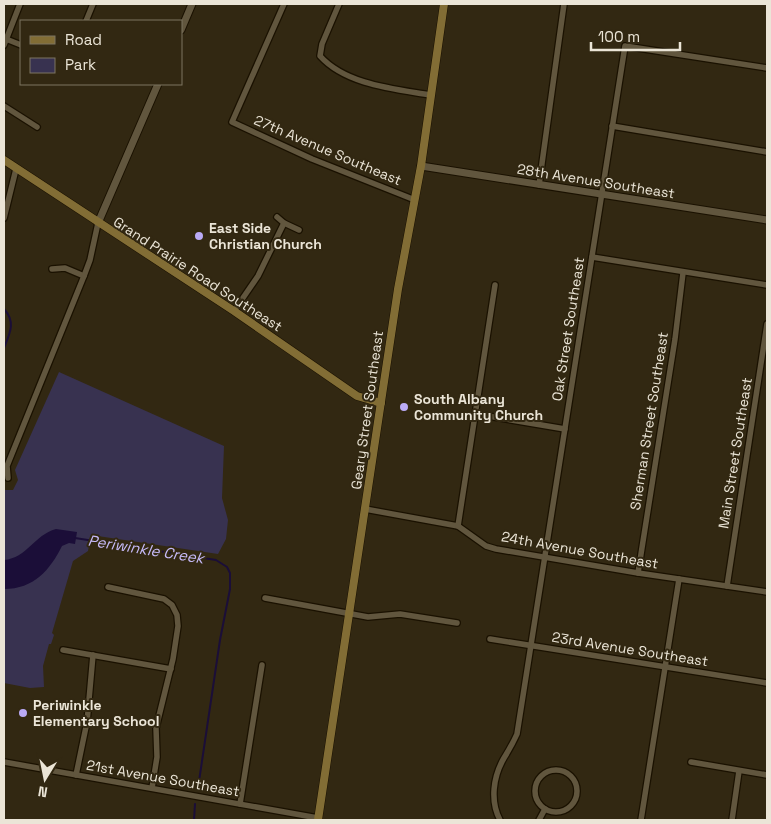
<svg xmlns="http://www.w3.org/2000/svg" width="771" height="824" viewBox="0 0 771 824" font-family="'Space Grotesk',sans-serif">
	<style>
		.green { fill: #383250 }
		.water { fill: #1b0e38 }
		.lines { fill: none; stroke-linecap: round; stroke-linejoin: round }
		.stream { stroke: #1b0e38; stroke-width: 2 }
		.minor-casing { stroke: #1a1100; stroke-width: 8 }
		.tertiary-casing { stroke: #1a1100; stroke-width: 9 }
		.secondary-casing { stroke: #1a1100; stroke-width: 9 }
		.minor { stroke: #61563e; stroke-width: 5.5 }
		.tertiary { stroke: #61563e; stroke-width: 7 }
		.secondary { stroke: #826d35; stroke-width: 8 }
		.poi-dot { fill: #baaaf6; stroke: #322812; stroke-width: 2 }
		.labels { text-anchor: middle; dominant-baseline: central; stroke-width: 4; stroke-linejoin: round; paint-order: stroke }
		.street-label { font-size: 14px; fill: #ebe5d7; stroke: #322812 }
		.poi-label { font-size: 14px; font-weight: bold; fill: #ebe5d7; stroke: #322812; text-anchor: start }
		.water-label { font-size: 15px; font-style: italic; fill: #c6baf8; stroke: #322812 }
	</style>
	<rect width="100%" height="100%" fill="#322812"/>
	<path class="green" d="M59 372 224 446 222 498 228 520 226 539 218 554 91 535 88 551 73 561 52 633 54 635 51 644H49L43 666 44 687 30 688 4 683V490H13L18 480 15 470Z"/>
	<path class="water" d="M56 529 77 532 75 544 69 543 62 546C50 570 34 589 4 589V560C27 558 34 535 56 529Z"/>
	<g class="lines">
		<g class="stream">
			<path d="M4 309C16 322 10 333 4 348"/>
			<path d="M75 538 216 560 227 567 230 573V589L220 640 198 788"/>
			<path d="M194 820 195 804"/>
		</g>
		<g class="minor-casing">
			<g id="minor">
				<path d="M284 4 232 122 312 159 415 200"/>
				<path d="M339 4 322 44 320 56C346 85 395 89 430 95"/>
				<path d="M86 21 93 4"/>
				<path d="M6 39 21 45"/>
				<path d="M4 45 20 4"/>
				<path d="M4 106 37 127"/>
				<path d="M612 126 767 152"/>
				<path d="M539 185 564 4"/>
				<path d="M277 217 284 223 299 230"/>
				<path d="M4 218 16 169"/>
				<path d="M592 257 767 285"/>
				<path d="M52 269 65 268 84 276"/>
				<path d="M234 311 258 276 284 223"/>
				<path d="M476 414 565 429"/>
				<path d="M8 478 7 466 84 276 90 260 98 223"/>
				<path d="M365 509 458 526 486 546 496 549 638 573 767 592"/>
				<path d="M458 526 495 285"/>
				<path d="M638 573 675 339 683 273"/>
				<path d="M727 586 767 324"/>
				<path d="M108 587 164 599 172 605 177 615 178 626 173 659 156 728 157 757 152 788"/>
				<path d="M265 598 368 617 400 614 457 623"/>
				<path d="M490 639 767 683"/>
				<path d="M63 650 171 669"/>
				<path d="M4 762 318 818"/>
				<path d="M691 762 767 775"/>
				<circle cx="556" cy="791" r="21"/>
				<path d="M76 775 87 722 93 655"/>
				<path d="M240 804 262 665"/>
				<path d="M500 820C490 801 493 777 504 758 509 750 513 743 517 734L625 46 767 68"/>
				<path d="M539 820 545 809"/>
				<path d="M641 820 679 579"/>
				<path d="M732 820 739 771"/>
			</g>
		</g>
		<g class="tertiary-casing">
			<g id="tertiary">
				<path d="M181 30 192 4"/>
				<path d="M421 166 767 220"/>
				<path d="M98 223 158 84"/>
			</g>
		</g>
		<g class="secondary-casing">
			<g id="secondary">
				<path d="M4 160 234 311 357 396 381 403"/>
				<path d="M318 820 398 289 421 166 444 4"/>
			</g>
		</g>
		<use href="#minor" class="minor"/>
		<use href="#tertiary" class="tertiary"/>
		<use href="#secondary" class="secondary"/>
	</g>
	<g class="poi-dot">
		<circle cx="199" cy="236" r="5"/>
		<circle cx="404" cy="407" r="5"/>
		<circle cx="23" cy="713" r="5"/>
	</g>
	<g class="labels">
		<g class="street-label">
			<text transform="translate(328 150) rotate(23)">27th Avenue Southeast</text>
			<text transform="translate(596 181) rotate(9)">28th Avenue Southeast</text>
			<text transform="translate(198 274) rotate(33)">Grand Prairie Road Southeast</text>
			<text transform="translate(568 329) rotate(-81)">Oak Street Southeast</text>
			<text transform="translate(367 410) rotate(-82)">Geary Street Southeast</text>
			<text transform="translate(649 421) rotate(-81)">Sherman Street Southeast</text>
			<text transform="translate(735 453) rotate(-81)">Main Street Southeast</text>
			<text transform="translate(580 550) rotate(10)">24th Avenue Southeast</text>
			<text transform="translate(630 649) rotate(9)">23rd Avenue Southeast</text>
			<text transform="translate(163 778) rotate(10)">21st Avenue Southeast</text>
		</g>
		<g class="poi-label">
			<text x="209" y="228">East Side<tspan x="209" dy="16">Christian Church</tspan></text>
			<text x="414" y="399">South Albany<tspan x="414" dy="16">Community Church</tspan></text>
			<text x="33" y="705">Periwinkle<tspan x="33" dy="16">Elementary School</tspan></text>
		</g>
		<g class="water-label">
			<text transform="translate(146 549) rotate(9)">Periwinkle Creek</text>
		</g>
	</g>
	<rect width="771" height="824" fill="none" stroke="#ebe5d7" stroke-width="10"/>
	<rect x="20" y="20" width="162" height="65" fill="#322812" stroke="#7c7461"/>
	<rect x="30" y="36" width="25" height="8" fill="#826d35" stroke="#7c7461"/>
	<text x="65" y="45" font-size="15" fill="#ebe5d7">Road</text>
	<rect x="30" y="58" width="25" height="15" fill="#383250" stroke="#7c7461"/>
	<text x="65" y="70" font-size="15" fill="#ebe5d7">Park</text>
	<g transform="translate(45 779) rotate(190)" stroke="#322812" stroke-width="4" paint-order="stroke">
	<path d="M0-4L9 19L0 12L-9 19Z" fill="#ebe5d7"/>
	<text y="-8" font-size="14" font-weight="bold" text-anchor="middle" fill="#ebe5d7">N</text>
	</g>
	<path d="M591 42v8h89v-8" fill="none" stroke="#ebe5d7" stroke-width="2.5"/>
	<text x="598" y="42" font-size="15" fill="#ebe5d7" stroke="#322812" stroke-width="4" paint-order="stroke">100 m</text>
</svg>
